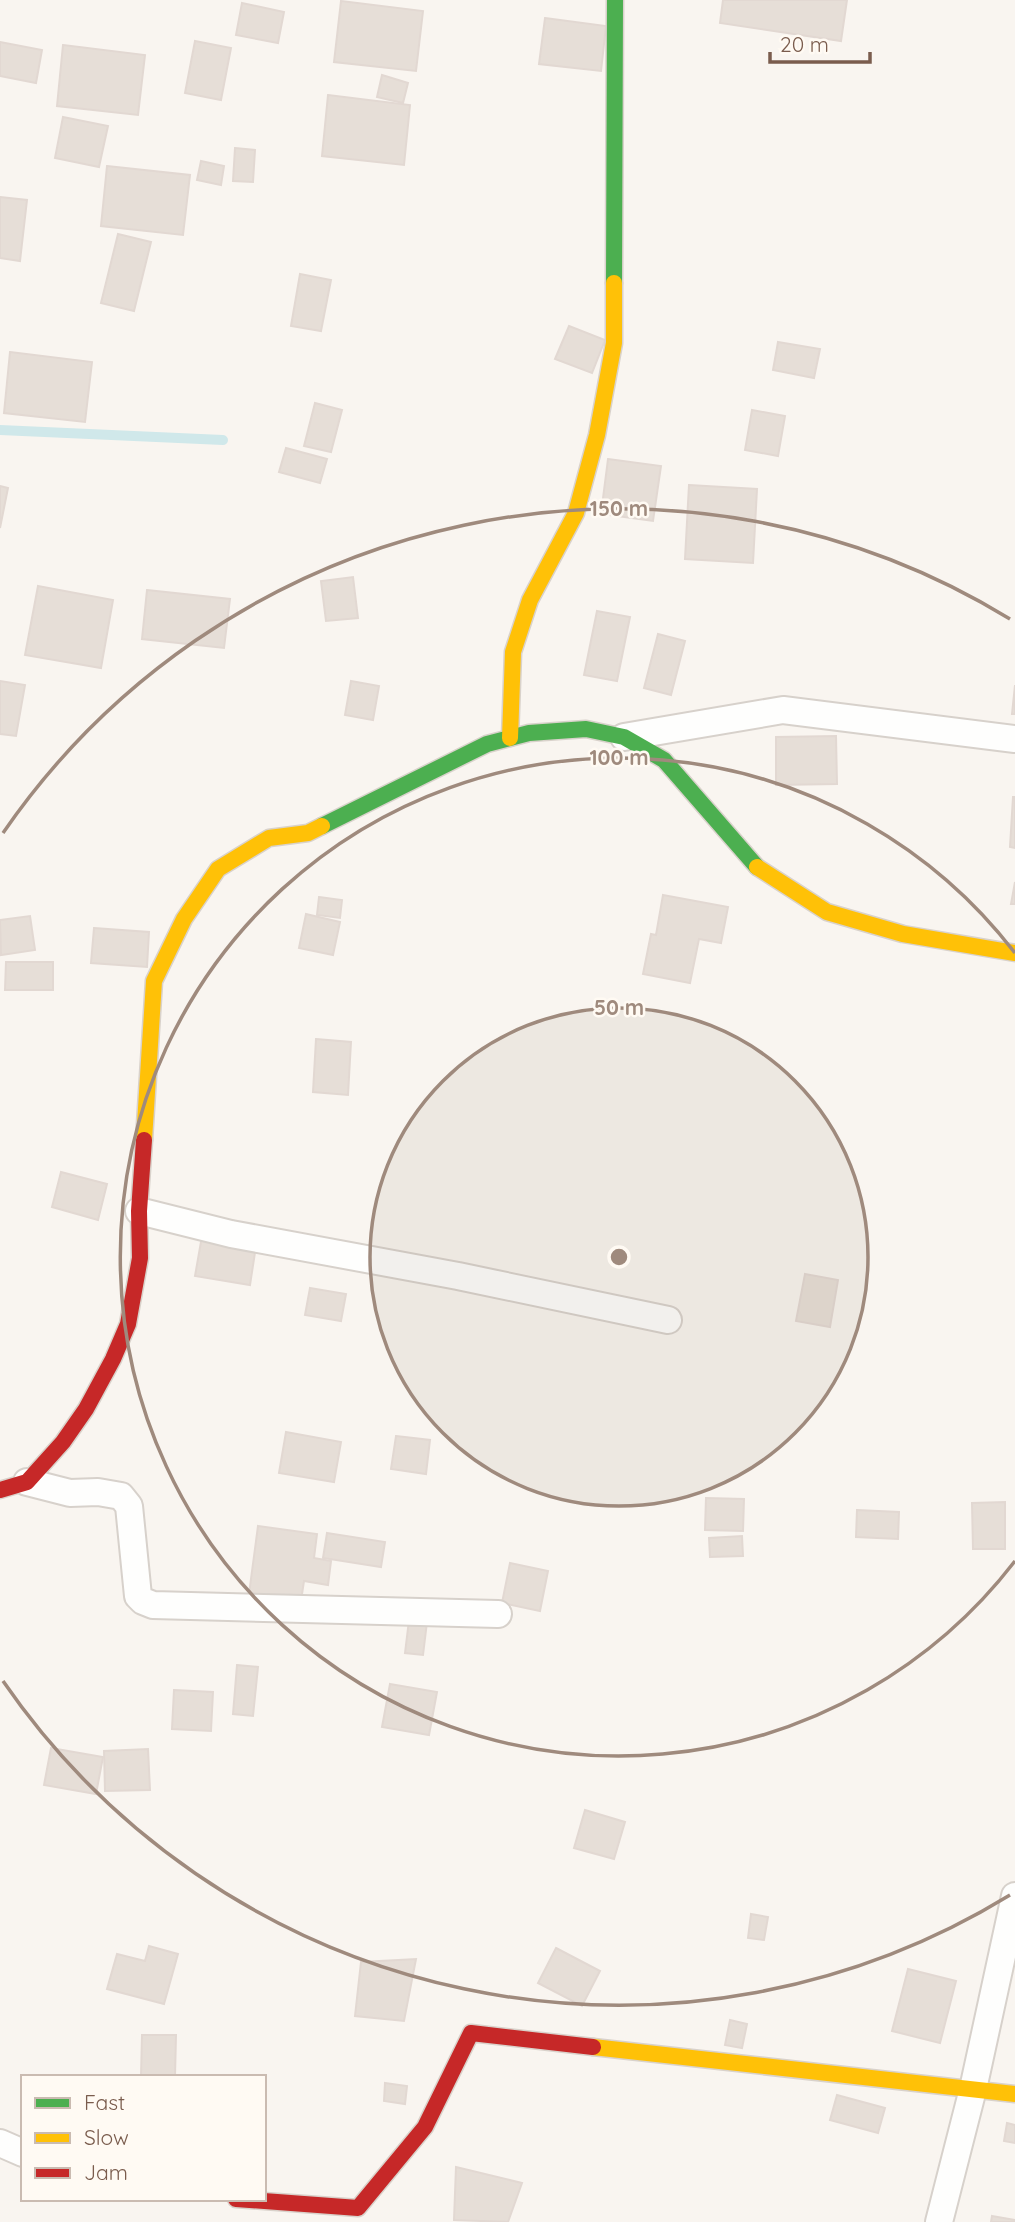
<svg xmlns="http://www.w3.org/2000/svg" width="1015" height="2222" viewBox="0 0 1015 2222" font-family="Quicksand,sans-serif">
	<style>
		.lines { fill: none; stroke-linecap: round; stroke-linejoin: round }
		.stream { stroke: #d0e8ea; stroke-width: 10 }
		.building { fill: #e6ded7; stroke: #e2d8d2; stroke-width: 2 }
		.street-casing { stroke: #d7d1cb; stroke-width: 30 }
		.fast-casing { stroke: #d9d2cb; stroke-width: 19 }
		.slow-casing { stroke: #d9d2cb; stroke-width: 19 }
		.jam-casing { stroke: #d9d2cb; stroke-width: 19 }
		.street { stroke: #fefefd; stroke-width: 26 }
		.fast { stroke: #4caf50; stroke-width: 16 }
		.slow { stroke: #ffc107; stroke-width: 16 }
		.jam { stroke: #c62828; stroke-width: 16 }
		.ring { fill: none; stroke: #9f8a7d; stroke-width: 3.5 }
		.centre { fill: #9f8a7d; stroke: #fffaf3; stroke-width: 3.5 }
		.ring-label { font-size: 21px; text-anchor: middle; font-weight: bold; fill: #9f8a7d; stroke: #fffaf3; stroke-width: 5; stroke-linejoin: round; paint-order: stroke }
	</style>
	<rect width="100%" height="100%" fill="#f9f5f0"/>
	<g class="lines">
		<path class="stream" d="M0 430 223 440"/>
	</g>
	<g class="building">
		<path d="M723 0H847L841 41 720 23Z"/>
		<path d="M341 1 423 11 416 71 334 62Z"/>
		<path d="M242 3 284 12 278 43 236 35Z"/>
		<path d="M545 18 606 26 601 71 539 64Z"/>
		<path d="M195 41 231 48 221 100 185 93Z"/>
		<path d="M0 42 42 50 36 83 0 76Z"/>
		<path d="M63 45 145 55 138 115 57 106Z"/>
		<path d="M382 75 408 83 403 103 377 97Z"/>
		<path d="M328 95 410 105 404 165 322 156Z"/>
		<path d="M63 117 108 126 99 167 55 158Z"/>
		<path d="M235 148 255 150 253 182 233 181Z"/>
		<path d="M201 161 224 166 221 185 197 180Z"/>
		<path d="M107 166 190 175 183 235 101 226Z"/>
		<path d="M0 197 27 200 20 261 0 258Z"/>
		<path d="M118 234 151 242 134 311 101 303Z"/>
		<path d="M300 274 331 280 321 331 291 326Z"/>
		<path d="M569 326 605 340 592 373 555 359Z"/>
		<path d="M778 342 820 349 814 378 773 370Z"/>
		<path d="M10 352 92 362 85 422 4 413Z"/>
		<path d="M315 403 342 410 331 452 304 446Z"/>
		<path d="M752 410 785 416 778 456 745 450Z"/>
		<path d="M286 448 327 459 320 483 279 472Z"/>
		<path d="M608 459 661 466 653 521 601 514Z"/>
		<path d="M689 485 757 489 753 563 685 559Z"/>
		<path d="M0 486 8 488 0 528Z"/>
		<path d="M353 577 358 618 326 621 321 581Z"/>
		<path d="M38 586 113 600 101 668 25 655Z"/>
		<path d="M147 590 230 599 224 648 142 639Z"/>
		<path d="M597 611 630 617 617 681 584 675Z"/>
		<path d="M658 634 685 641 671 695 644 688Z"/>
		<path d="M0 681 25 685 16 736 0 734Z"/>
		<path d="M351 681 379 686 373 720 345 715Z"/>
		<path d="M1015 685V714H1012Z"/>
		<path d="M836 736 837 784 776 785V737Z"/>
		<path d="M1013 797H1015V848L1010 847Z"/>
		<path d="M1015 882V904H1011Z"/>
		<path d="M663 895 728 907 721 943 699 939 690 983 643 974 651 934 656 935Z"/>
		<path d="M319 897 342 900 340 918 317 915Z"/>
		<path d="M306 914 340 922 333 955 299 948Z"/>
		<path d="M30 916 35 950 1 955 0 920Z"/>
		<path d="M94 928 149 932 147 967 91 963Z"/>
		<path d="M6 962H53V990H5Z"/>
		<path d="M316 1039 351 1042 348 1095 313 1092Z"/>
		<path d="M61 1172 107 1184 98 1220 52 1207Z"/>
		<path d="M202 1236 256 1246 250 1285 195 1276Z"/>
		<path d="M805 1274 838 1280 830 1327 796 1321Z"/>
		<path d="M310 1288 346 1294 341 1321 305 1315Z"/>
		<path d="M286 1432 341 1442 334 1482 279 1473Z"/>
		<path d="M396 1436 430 1440 426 1474 391 1469Z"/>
		<path d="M706 1498 744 1499 743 1531 705 1530Z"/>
		<path d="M1005 1502V1549H973L972 1503Z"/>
		<path d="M857 1510 899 1512 898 1539 856 1537Z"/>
		<path d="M258 1526 317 1534 314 1558 331 1561 328 1585 304 1581 301 1601 249 1594Z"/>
		<path d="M327 1533 385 1542 381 1567 323 1558Z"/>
		<path d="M742 1536 743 1556 710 1557 709 1538Z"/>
		<path d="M510 1563 548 1571 540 1611 502 1603Z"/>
		<path d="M409 1620 427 1622 423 1655 405 1653Z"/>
		<path d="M237 1665 258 1667 253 1716 233 1714Z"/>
		<path d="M390 1684 437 1692 429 1735 382 1727Z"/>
		<path d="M174 1690 213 1692 211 1731 172 1729Z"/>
		<path d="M51 1748 103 1757 96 1794 44 1785Z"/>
		<path d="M148 1749 150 1790 105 1791 104 1751Z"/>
		<path d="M585 1810 625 1822 614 1859 574 1848Z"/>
		<path d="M751 1914 768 1917 764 1940 748 1938Z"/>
		<path d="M149 1946 178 1954 164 2004 107 1989 117 1954 145 1961Z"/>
		<path d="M556 1948 600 1971 582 2006 538 1983Z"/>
		<path d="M416 1959 404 2021 355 2016 361 1962Z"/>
		<path d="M908 1969 956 1981 940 2043 892 2031Z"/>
		<path d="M730 2020 747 2024 742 2048 725 2045Z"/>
		<path d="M142 2035H176L175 2077H141Z"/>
		<path d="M385 2083 407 2086 405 2104 384 2101Z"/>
		<path d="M837 2095 885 2108 878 2133 830 2120Z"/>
		<path d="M1007 2123 1015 2125V2143L1004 2141Z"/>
		<path d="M456 2167 522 2183 508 2222 454 2220Z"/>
		<path d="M992 2216 1015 2220V2222H991Z"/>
	</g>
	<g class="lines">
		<g class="street-casing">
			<g id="street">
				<path d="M624 737 783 710 1015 739"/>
				<path d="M139 1211 231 1234 458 1276 668 1320"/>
				<path d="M27 1482 70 1493 98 1492 121 1496 129 1506 138 1596 143 1601 153 1605 498 1614"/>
				<path d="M0 2143 23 2153"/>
				<path d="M939 2222 973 2089 1015 1896"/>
			</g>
		</g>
		<g class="fast-casing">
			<g id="fast">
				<path d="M614 283 615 0"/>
				<path d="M322 826 487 744 529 733 586 729 624 737 664 760 757 867"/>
			</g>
		</g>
		<g class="slow-casing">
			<g id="slow">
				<path d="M510 738 513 652 530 600 576 513 597 435 614 343V283"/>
				<path d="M757 867 827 912 903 934 1015 953"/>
				<path d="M144 1140 154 981 184 919 218 869 269 838 308 833 322 826"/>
				<path d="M593 2047 1015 2094"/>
			</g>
		</g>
		<g class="jam-casing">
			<g id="jam">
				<path d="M0 1490 27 1482 63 1442 86 1409 113 1359 128 1324 140 1258 139 1211 144 1140"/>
				<path d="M236 2199 358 2208 425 2127 471 2033 593 2047"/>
			</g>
		</g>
		<use href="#street" class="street"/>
		<use href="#fast" class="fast"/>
		<use href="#slow" class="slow"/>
		<use href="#jam" class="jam"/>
	</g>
	<circle cx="619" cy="1257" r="249" fill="#9f8a7d" fill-opacity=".12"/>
	<g class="ring">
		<circle cx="619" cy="1257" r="249"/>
		<path d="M1015 1561A499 499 0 1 1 1015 953"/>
		<path d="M1010 1895A748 748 0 0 1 3 1681M3 833A748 748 0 0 1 1010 619"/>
	</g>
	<circle cx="619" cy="1257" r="10" class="centre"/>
	<g class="ring-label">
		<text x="619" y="516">150 m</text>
		<text x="619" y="765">100 m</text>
		<text x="619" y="1015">50 m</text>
	</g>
	<rect x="21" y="2075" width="245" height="126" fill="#fffaf3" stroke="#cabbb1" stroke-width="2"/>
	<rect x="35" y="2098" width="35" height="10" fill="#4caf50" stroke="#cabbb1" stroke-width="2"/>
	<text x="84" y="2110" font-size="21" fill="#7a5c4d">Fast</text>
	<rect x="35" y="2133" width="35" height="10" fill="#ffc107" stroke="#cabbb1" stroke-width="2"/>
	<text x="84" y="2145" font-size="21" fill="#7a5c4d">Slow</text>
	<rect x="35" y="2168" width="35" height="10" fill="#c62828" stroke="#cabbb1" stroke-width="2"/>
	<text x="84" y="2180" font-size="21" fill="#7a5c4d">Jam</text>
	<path d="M770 52v10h100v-10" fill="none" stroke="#7a5c4d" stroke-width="3.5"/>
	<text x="780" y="52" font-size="21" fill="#7a5c4d" stroke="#fffaf3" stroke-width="5" paint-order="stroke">20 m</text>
</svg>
